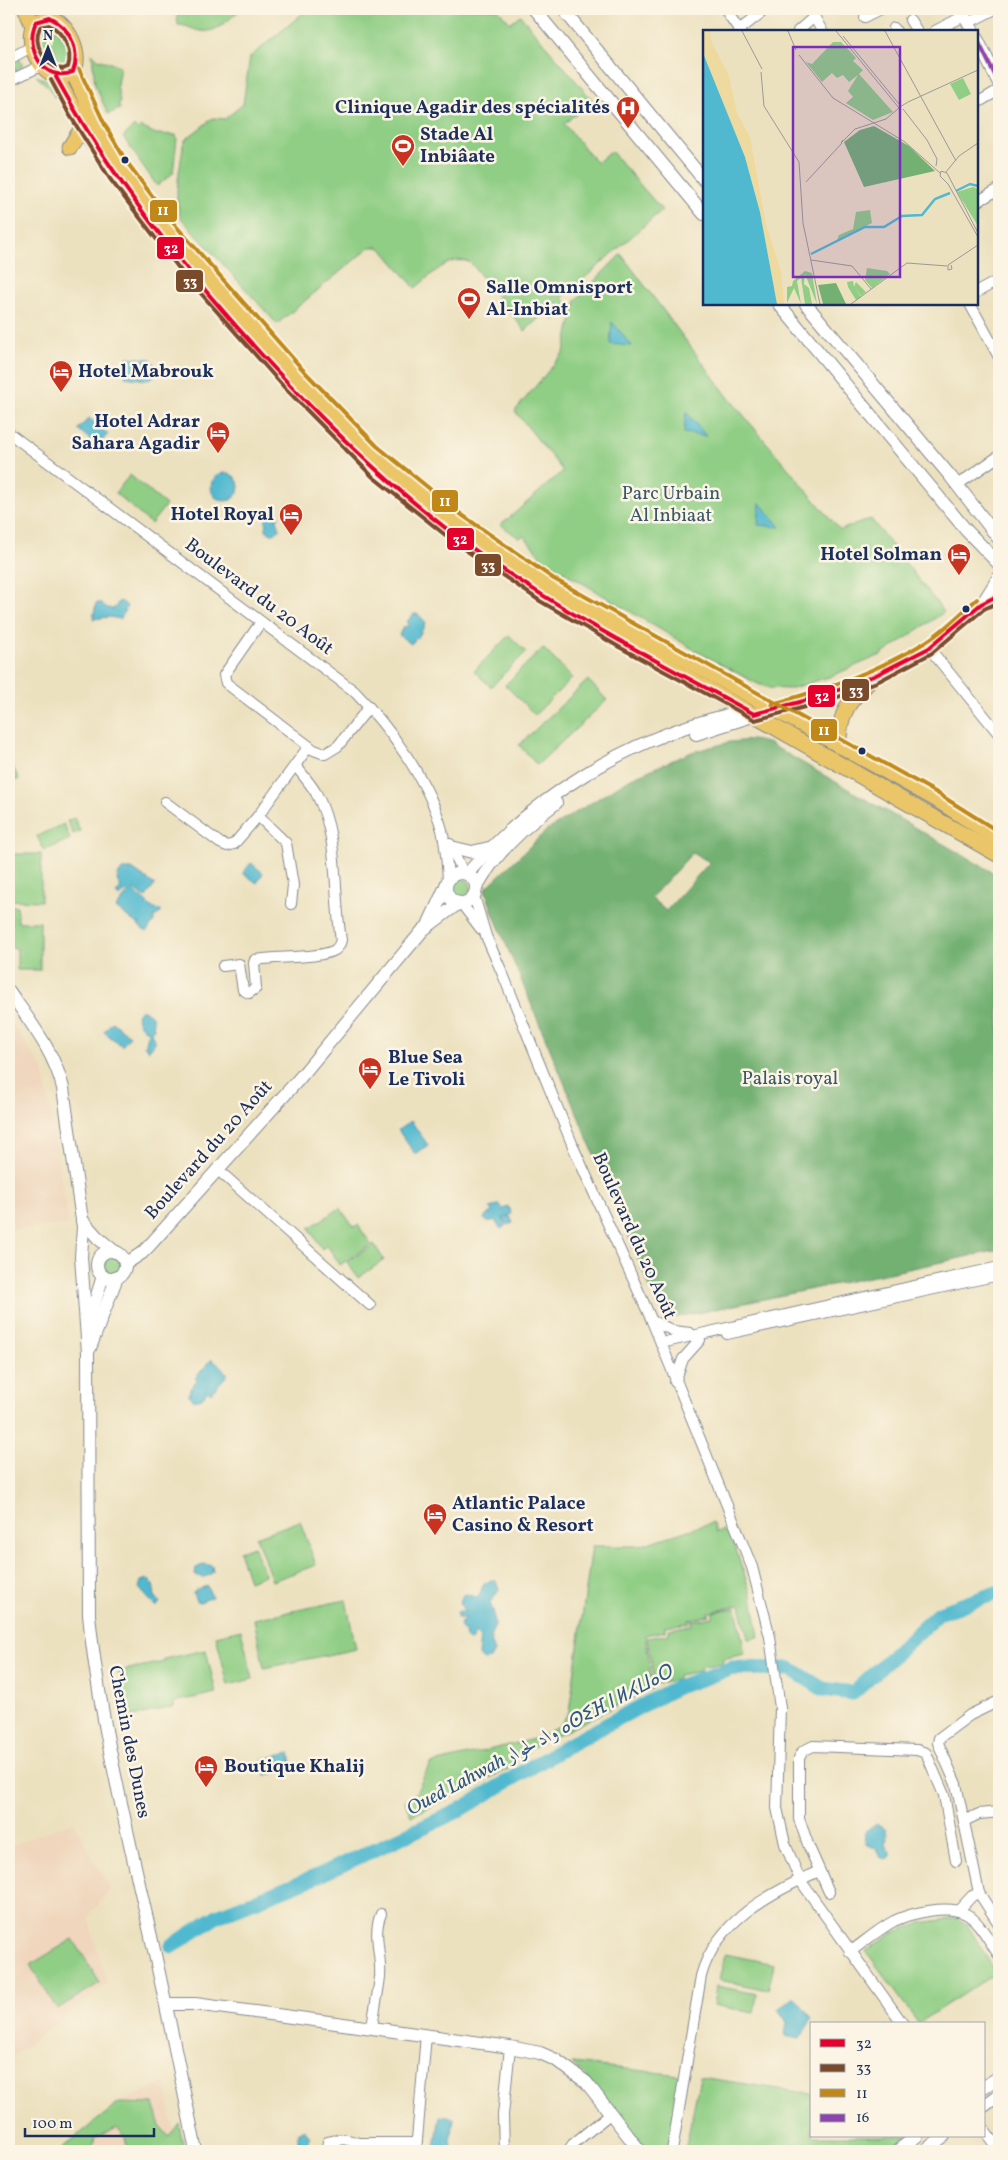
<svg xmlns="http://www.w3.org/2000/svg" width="1008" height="2160" viewBox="0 0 1008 2160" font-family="Vollkorn,Amiri,'Noto Sans Tifinagh',serif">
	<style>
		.built { fill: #efd6bc }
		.green { fill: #8fce84; stroke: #557e71 }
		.forest { fill: #73b172; stroke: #477068; fill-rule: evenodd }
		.water { fill: #51b9cf; stroke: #367496 }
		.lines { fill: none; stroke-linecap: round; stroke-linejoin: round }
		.river { stroke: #51b9cf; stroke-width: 15 }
		.minor-casing { stroke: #84888e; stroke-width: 12 }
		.tertiary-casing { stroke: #84888e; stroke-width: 14 }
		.primary-casing { stroke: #84888e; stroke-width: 17 }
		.minor { stroke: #fff; stroke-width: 10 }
		.tertiary { stroke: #fff; stroke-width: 12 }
		.primary { stroke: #ebc669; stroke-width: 15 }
		.bus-1-casing { stroke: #fcf5e5; stroke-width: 8 }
		.bus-2-casing { stroke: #fcf5e5; stroke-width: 8 }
		.bus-3-casing { stroke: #fcf5e5; stroke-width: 8 }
		.bus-4-casing { stroke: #fcf5e5; stroke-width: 8 }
		.bus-1 { stroke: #e4002b; stroke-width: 4 }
		.bus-2 { stroke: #7a4b2a; stroke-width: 4 }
		.bus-3 { stroke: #c08818; stroke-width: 4 }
		.bus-4 { stroke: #8e44ad; stroke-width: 4 }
		.bus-dot { fill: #1b2f5e; stroke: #fcf5e5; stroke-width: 2 }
		.labels { text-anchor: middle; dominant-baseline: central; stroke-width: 5; stroke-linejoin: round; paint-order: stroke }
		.poi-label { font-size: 19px; font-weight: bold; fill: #1b2f5e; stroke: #fcf5e5; text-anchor: start }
		.park-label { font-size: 19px; fill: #385768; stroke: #fcf5e5 }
		.street-label { font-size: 19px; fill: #1b2f5e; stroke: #fcf5e5 }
		.water-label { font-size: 20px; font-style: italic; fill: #2b5880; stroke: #fcf5e5 }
		.inset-river { fill: none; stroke: #51b9cf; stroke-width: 2.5 }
		.inset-road { fill: none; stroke: #989a98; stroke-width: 1 }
		.view { fill: #7b2cbf; fill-opacity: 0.15; stroke: #7b2cbf; stroke-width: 2.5 }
		.inset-edge { fill: none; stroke: #1b2f5e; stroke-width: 2.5 }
		.line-badge { stroke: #fcf5e5; stroke-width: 2 }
		.badge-label { font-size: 14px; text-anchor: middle; font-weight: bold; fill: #fff }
	</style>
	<rect width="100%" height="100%" fill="#fcf5e5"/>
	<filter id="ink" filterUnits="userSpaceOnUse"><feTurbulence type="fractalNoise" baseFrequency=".02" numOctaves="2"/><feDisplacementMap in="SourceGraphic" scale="10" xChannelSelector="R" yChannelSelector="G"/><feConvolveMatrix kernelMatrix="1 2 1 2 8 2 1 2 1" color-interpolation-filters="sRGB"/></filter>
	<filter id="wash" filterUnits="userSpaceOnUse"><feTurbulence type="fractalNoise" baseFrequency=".0096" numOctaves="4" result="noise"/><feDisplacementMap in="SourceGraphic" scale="20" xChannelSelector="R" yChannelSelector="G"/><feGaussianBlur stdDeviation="1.12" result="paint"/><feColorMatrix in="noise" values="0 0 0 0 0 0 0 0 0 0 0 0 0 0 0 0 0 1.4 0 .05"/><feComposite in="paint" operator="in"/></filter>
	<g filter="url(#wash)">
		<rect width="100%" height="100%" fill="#ece1bf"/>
		<g class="built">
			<path d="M9 1021 43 1069 69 1225 9 1229Z"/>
			<path d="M74 1822 110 1890 88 1917 107 1984 9 2060V1846Z"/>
			<path d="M165 2082 177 2151H62L119 2103Z"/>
		</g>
		<g class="green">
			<path d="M187 9H241C230 18 217 34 201 31 192 30 188 25 178 25L177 14Z"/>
			<path d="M308 9H498L510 23 520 15 592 100 564 124 597 163 611 151 662 210 562 298 567 303 562 310 558 302 554 305 557 317 554 320 546 312 525 331 471 263C450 253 431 276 415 288L383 250 378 247H370L277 324 181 218C172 195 181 168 183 145L186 139 213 118 225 119 243 104 250 57Z"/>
			<path d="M53 25 65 41 72 63 64 69C51 67 38 40 43 28Z"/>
			<path d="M92 53 98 59 120 66 117 85 120 103 118 104 120 109 108 114 95 85Z"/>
			<path d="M19 59 23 66 9 73V64Z"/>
			<path d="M36 76 52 81 59 98 54 97 50 88Z"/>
			<path d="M134 126 138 130 141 127 156 134 176 135 177 138 173 173 157 186 123 137Z"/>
			<path d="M621 254 729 398 840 530 871 519 944 612 881 655 829 677 789 689 769 688 758 684 698 652 544 560 524 536 519 538 501 525 563 471 515 411 564 352 576 300Z"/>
			<path d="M130 475 166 505 151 524 115 493Z"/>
			<path d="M509 635 526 652 491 687 474 671Z"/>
			<path d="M543 648 572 678 535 715 505 685Z"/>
			<path d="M588 680 607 700 537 765 519 745Z"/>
			<path d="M9 759 19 779 9 784Z"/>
			<path d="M74 818 80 831 73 834 67 821Z"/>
			<path d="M64 824 70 839 44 851 37 836Z"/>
			<path d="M9 854H41V901L9 900Z"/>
			<circle cx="461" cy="888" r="10"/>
			<path d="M9 906H17L18 922H40V970H17V948L9 947Z"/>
			<path d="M340 1208 354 1227 358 1225 371 1244 340 1265 327 1245 322 1249 309 1228Z"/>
			<path d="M374 1244 384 1260 358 1278 347 1262Z"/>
			<circle cx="113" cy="1265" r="8"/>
			<path d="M300 1521 316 1565 272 1581 256 1537Z"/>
			<path d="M713 1522 716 1532 729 1529 752 1597 759 1637 748 1639 740 1605 707 1613 710 1615 688 1620 689 1623 665 1626V1631L645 1635 653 1688 525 1751 510 1768 411 1816 405 1801 416 1793 430 1764 538 1738 560 1725 569 1712 592 1546H639Z"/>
			<path d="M254 1546 265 1575 249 1581 239 1551Z"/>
			<path d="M346 1600 356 1649 264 1668 254 1619Z"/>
			<path d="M736 1608 745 1654 722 1659 723 1663 700 1667 701 1671 678 1675V1679L655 1684 647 1638 669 1634V1629L692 1625 691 1621 713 1617V1612Z"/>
			<path d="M241 1630 253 1679 228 1685 216 1636Z"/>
			<path d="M206 1650 216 1693 174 1702V1707L128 1717 118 1671 164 1662V1659Z"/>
			<path d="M955 1918 967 1924 996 1973 918 2023 866 1951 891 1933 921 1923Z"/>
			<path d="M73 1939 100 1983 57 2009 30 1965Z"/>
			<path d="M725 1954 774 1964 768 1990 719 1980Z"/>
			<path d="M716 1986 757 1994 754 2013 713 2005Z"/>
			<path d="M572 2063 680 2075 669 2151H646L608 2100Z"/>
			<path d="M700 2077 812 2094V2136H910L890 2151H685Z"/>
			<path d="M119 2103 153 2104 160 2126 169 2137 179 2123 184 2151H128L125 2136 117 2128 95 2138 92 2151H58Z"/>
		</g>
		<path class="forest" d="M752 740 768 743 999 876V1250L673 1318 656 1302 493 913 485 889 546 831 631 778 692 752 730 742ZM692 853 710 862 666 911 651 898Z"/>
		<g class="water">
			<path d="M612 322 632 346 610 344Z"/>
			<path d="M127 357 151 359 157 367V374L147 380 125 377Z"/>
			<path d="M686 412 706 436 684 433Z"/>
			<path d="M89 418 108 434 97 446 78 429Z"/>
			<circle cx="225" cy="487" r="14"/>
			<path d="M760 503 780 527 758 525Z"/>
			<path d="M277 514 279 516 277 519 280 530 271 534 266 530V515Z"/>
			<path d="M121 601 127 606 121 619 109 617 93 619 96 603H102L105 607 112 609 116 607 118 602Z"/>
			<path d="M414 614H418L426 622 419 636 411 644 399 635 403 627 408 626 407 621Z"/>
			<path d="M251 863 263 873 257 883 243 873Z"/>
			<path d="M124 869H132L155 885 145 898 135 890 133 891 154 909 161 910V913L154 917V922L146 932 138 925 140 922 137 924 116 908 128 893 126 891 120 897 116 894 121 888 117 880 119 873Z"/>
			<path d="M140 1010H144L152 1016 154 1029 151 1032 155 1043 149 1050 144 1046 146 1044 148 1031C141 1029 138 1022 137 1015Z"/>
			<path d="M112 1022 130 1036 122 1046 104 1032Z"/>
			<path d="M411 1121 428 1145 415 1154 398 1130Z"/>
			<path d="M500 1204 502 1209 509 1207 512 1214 505 1217 510 1216 513 1223 507 1225 503 1217 505 1226 501 1229 495 1220 488 1222 484 1219 486 1215 492 1212 490 1208Z"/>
			<path d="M212 1359 228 1374 211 1393 208 1391 202 1398 194 1400 189 1395 190 1389 197 1380 195 1378Z"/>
			<path d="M205 1564 212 1566 213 1572C209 1577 200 1579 195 1574L196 1568Z"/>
			<path d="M148 1579 153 1584 155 1596 160 1602 157 1606H155L139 1588 141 1581Z"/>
			<path d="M491 1580 496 1581 499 1590 490 1603 494 1614 495 1626 491 1634V1644L494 1652 490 1659 484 1660 478 1655 480 1638 475 1632 473 1639 470 1641 466 1639 465 1632 460 1627 461 1622 465 1618H457V1612H465L460 1604 462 1596 466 1594 476 1597 480 1594 483 1585Z"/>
			<path d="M207 1586 212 1597 200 1602 196 1601 193 1593 196 1590Z"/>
			<path d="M290 1753 293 1769 266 1775 263 1759Z"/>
			<path d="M876 1824C887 1827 889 1834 885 1845L890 1852V1856L887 1859 881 1858 877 1849 866 1844C862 1834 866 1829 876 1824Z"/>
			<path d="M795 1997 812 2018 800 2039 785 2036 787 2022 778 2009Z"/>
			<path d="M440 2116 454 2118 450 2150 435 2147Z"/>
			<path d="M304 2130 311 2138 309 2140V2148L298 2149V2132Z"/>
		</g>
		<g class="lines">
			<path class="river" d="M172 1946 217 1916 313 1878 458 1811 565 1747 677 1687 733 1668 791 1669 823 1689 853 1693 939 1613 999 1592"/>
		</g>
	</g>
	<g filter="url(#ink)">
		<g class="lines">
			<g class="minor-casing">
				<g id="minor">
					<path d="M725 9 740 31"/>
					<path d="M810 9 822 31"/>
					<path d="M865 17 881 9"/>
					<path d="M910 20 917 31"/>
					<path d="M968 23 995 9"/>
					<path d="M894 28 896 31"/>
					<path d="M739 30 766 9"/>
					<path d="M798 31 814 17"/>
					<path d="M935 31 964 16"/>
					<path d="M9 59 33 46"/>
					<path d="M9 81 43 65"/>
					<path d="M977 103 999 90"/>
					<path d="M977 202 999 189"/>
					<path d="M977 292 999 280"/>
					<path d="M970 304 999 357"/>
					<path d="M9 433 354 691C389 727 429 781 442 830 446 847 447 863 448 880"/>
					<path d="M957 485 999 456"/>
					<path d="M261 622 224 675 226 683 314 750 325 754 338 746 369 707"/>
					<path d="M929 648 999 734"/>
					<path d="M165 802 220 843 227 846 234 844 258 816"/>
					<path d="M450 844 463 872"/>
					<path d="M474 896 486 936 504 977 575 1151 652 1321 752 1567 770 1637 780 1708 777 1808 785 1844 800 1880 903 2024"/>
					<path d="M461 903 481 929"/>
					<path d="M291 904 293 885 286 843 258 816 309 746"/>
					<path d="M223 966 239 964 243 990 249 993 256 988 254 963 255 960C275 956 319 959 335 950 339 947 340 944 341 940 333 892 340 837 316 793 310 783 302 774 295 765"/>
					<path d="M217 1169 370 1305"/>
					<path d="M652 1321 674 1331 690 1333"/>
					<path d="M727 1334 999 1275"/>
					<path d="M661 1343 999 1267"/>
					<path d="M675 1382 683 1359 700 1340"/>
					<path d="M999 1701 970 1715 939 1738 938 1743 956 1784 979 1893 999 1924"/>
					<path d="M964 1821 979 1814 999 1812"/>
					<path d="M829 1892 809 1847 799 1819V1758L803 1751 813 1746 917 1750 926 1753 944 1795 956 1861"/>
					<path d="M958 1911 972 1896 979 1893"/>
					<path d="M850 1952C864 1942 879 1929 894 1921 911 1913 949 1904 966 1914 980 1921 990 1943 999 1955"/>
					<path d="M372 2028C374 2011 378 1994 380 1977 382 1955 372 1934 381 1914"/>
					<path d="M984 2129 999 2149"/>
					<path d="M326 2151 328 2142 343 2139 360 2143H416"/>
					<path d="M416 2151 426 2035"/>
					<path d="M504 2151 503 2115 510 2047"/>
					<path d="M568 2151 573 2144 611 2113"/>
					<path d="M672 2151 701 1976C716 1921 770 1893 819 1871"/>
				</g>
			</g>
			<g class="tertiary-casing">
				<g id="tertiary">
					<path d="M534 9 704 214"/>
					<path d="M563 9 704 180"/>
					<path d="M960 9 973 31"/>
					<path d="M977 39 999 83"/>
					<path d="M779 304 966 530 999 564"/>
					<path d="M806 304 951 477 999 539"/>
					<path d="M984 601 999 577"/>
					<path d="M696 734 749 717"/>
					<path d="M451 847 472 852 493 847"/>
					<circle cx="461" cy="888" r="15"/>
					<path d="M467 874C535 796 627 739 728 715 737 713 745 715 754 714 788 711 846 690 876 675 894 667 915 658 930 647 950 631 974 602 999 595"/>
					<path d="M476 888C494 854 525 826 556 803"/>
					<path d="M429 923 446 886"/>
					<path d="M9 991C30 1022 54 1051 63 1088L83 1227 81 1257 88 1352 89 1615C98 1706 119 1795 139 1884 160 1973 178 2062 196 2151"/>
					<path d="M82 1220 98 1238 115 1252"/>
					<circle cx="111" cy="1265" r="14"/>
					<path d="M125 1264 142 1253 149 1246 299 1079 423 930 459 903"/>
					<path d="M88 1324 103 1276"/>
					<path d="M90 1348 117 1277"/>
					<path d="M167 2004H195L336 2023 510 2047 540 2053 556 2060 586 2082 640 2151"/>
					<path d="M984 2087 999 2077"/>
					<path d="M984 2106 999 2095"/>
					<path d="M897 2151 917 2136"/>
					<path d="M924 2151 944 2136"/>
				</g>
			</g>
			<g class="primary-casing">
				<g id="primary">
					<path d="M26 9 33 26"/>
					<path d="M50 18C68 23 83 55 73 72 47 90 20 41 36 22Z"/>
					<path d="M73 72 99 128 121 164 163 221 299 375 373 451 407 479 458 520 551 584 934 798 999 839"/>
					<path d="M56 77 91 141 157 232 256 348 320 416 379 474 449 530 543 595 999 855"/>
					<path d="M70 147 83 127"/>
					<path d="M839 746C838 710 851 699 876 675"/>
				</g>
			</g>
			<use href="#minor" class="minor"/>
			<use href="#tertiary" class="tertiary"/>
			<use href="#primary" class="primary"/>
			<g class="bus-1-casing">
				<g id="bus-1">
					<path d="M50 18C70 27 81 51 73 72 43 84 24 47 36 22Z"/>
					<path d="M56 77C112 180 184 269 262 355 329 428 399 496 479 553 566 615 661 663 754 714L826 695 876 675 929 648 981 604 999 595"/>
				</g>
			</g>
			<g class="bus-2-casing">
				<g id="bus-2">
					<path d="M49 25C64 32 73 52 68 67L63 69C45 67 32 44 40 27Z"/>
					<path d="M51 80 69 114 110 179 181 271 283 386 373 477 454 542 540 601 619 647 755 720 828 701 879 681 932 653 984 609 999 602"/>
				</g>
			</g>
			<g class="bus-3-casing">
				<g id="bus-3">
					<path d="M79 69 105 125 126 161 168 217 304 371 377 446 462 515 554 579 937 793 999 832"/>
					<path d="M772 704C825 689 877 672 924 643 943 632 960 614 977 599"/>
				</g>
			</g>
			<g class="bus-4-casing">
				<path id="bus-4" d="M977 39 999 83"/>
			</g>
			<use href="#bus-1" class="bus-1"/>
			<use href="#bus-2" class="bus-2"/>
			<use href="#bus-3" class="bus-3"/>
			<use href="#bus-4" class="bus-4"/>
		</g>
	</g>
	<defs>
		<g id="hospital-pin" transform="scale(1.25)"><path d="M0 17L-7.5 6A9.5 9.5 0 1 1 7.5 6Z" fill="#c8321e" stroke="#fcf5e5"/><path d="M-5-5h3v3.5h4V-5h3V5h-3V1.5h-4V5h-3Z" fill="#fff"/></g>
		<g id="stadium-pin" transform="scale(1.25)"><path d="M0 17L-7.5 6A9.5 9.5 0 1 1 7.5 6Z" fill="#c8321e" stroke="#fcf5e5"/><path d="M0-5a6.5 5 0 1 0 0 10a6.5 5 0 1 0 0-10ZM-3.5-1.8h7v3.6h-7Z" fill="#fff"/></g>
		<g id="hotel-pin" transform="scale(1.25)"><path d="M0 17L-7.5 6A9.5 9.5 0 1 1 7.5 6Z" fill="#c8321e" stroke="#fcf5e5"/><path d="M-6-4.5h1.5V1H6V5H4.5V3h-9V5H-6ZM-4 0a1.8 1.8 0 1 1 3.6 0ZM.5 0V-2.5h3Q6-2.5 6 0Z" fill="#fff"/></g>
	</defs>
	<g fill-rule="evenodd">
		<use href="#hospital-pin" x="628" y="108"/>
		<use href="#stadium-pin" x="403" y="146"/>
		<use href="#stadium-pin" x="469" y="299"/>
		<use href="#hotel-pin" x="61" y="372"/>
		<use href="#hotel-pin" x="218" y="433"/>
		<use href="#hotel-pin" x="291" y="515"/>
		<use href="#hotel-pin" x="959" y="555"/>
		<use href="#hotel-pin" x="370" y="1069"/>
		<use href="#hotel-pin" x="435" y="1515"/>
		<use href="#hotel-pin" x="206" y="1767"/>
	</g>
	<g class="bus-dot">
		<circle cx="125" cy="160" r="4.5"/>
		<circle cx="966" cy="609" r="4.5"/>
		<circle cx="862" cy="751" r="4.5"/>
	</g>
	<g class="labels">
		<g class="poi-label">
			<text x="610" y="108" text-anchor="end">Clinique Agadir des spécialités</text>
			<text x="420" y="135">Stade Al<tspan x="420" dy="22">Inbiâate</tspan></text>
			<text x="486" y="288">Salle Omnisport<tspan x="486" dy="22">Al-Inbiat</tspan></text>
			<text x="78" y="372">Hotel Mabrouk</text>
			<text x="200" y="422" text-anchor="end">Hotel Adrar<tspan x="200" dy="22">Sahara Agadir</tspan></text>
			<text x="274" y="515" text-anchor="end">Hotel Royal</text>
			<text x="942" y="555" text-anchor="end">Hotel Solman</text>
			<text x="388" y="1058">Blue Sea<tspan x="388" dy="22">Le Tivoli</tspan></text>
			<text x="452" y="1504">Atlantic Palace<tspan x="452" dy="22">Casino &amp; Resort</tspan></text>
			<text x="224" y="1767">Boutique Khalij</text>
		</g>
		<g class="park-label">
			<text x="671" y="494">Parc Urbain<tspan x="671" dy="22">Al Inbiaat</tspan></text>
			<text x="790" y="1079">Palais royal</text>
		</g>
		<g class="street-label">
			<text transform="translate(259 597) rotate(37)">Boulevard du 20 Août</text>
			<text transform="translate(209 1150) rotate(-48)">Boulevard du 20 Août</text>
			<text transform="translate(634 1236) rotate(66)">Boulevard du 20 Août</text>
			<text transform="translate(129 1742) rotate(79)">Chemin des Dunes</text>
		</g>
		<g class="water-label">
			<text transform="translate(540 1741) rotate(-28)">Oued Lahwah واد لحوار ⴰⵙⵉⴼ ⵏ ⵍⵃⵡⴰⵔ</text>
		</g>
	</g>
	<g transform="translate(703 30)">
		<rect width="275" height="275" fill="#ece1bf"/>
		<path d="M130 12H138L145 19 153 28 150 31 160 40 156 44 190 82 170 90 143 73 150 67 145 61 155 45 146 52 140 45 134 48 129 43 119 52 103 32 109 34ZM260 48 268 64 256 70 247 54ZM270 157 275 159V196L254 162ZM167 180 169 193 134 210 136 205 150 199 153 182ZM164 238 184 241 187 244 169 258 162 250ZM102 241 109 243 114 274 102 244 101 254 106 258 109 274H102L98 248 94 251 98 274 91 258 84 273V257L89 256 90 251ZM150 251 151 257 153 252 163 262 158 266 152 258 158 267 153 270 145 257 144 252Z" fill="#8fce84"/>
		<path d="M171 96 206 116 232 141 161 157 141 112 157 100ZM133 253 143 274H120L115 255Z" fill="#73b172"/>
		<path d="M0 1H7L9 13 26 46 34 83 47 107 63 194 78 242 81 274H74L57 182 42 127 0 23Z" fill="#eeda9e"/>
		<path d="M0 23 42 127 57 182 74 274H0Z" fill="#51b9cf"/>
		<path class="inset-river" d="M253 161 267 154 275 156M108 224 162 197H181L199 186 219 185 232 169 247 163"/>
		<path class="inset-road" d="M39 1 59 39M85 1 93 20M133 1 196 78M182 1 253 131M140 6 196 74M96 25 130 68 202 112 237 143M58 42 61 76 96 132 100 193 117 274M200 79 224 110 234 129 233 136M198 80 197 77 205 72 275 40M140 110 138 113 152 99 183 89 196 78M243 142 256 126 275 113M103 152 139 113M275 203 244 143 238 141 237 146 245 154 275 207M108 230 149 236 168 259M248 235 249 239 245 240V235L275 215M148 274 204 233 244 236"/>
		<path class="view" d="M90 17H197V247H90Z"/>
		<rect width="275" height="275" class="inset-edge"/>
	</g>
	<g class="line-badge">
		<rect x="149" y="199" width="29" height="24" rx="5" fill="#c08818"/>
		<rect x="156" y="236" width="29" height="24" rx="5" fill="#e4002b"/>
		<rect x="175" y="269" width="29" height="24" rx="5" fill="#7a4b2a"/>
		<rect x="431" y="489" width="28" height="24" rx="5" fill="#c08818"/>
		<rect x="446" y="527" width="29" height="24" rx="5" fill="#e4002b"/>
		<rect x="474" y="553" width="28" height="24" rx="5" fill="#7a4b2a"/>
		<rect x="841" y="678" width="29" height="24" rx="5" fill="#7a4b2a"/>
		<rect x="807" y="684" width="29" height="24" rx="5" fill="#e4002b"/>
		<rect x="810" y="718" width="28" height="24" rx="5" fill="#c08818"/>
	</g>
	<g class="badge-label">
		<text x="163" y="215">11</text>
		<text x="171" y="253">32</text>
		<text x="190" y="286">33</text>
		<text x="445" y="506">11</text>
		<text x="460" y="544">32</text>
		<text x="488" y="570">33</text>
		<text x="856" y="695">33</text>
		<text x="822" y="701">32</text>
		<text x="824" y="735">11</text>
	</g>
	<rect width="1008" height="2160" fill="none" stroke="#fcf5e5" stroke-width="30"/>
	<rect x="810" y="2022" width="175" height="115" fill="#fcf5e5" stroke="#a2a6af"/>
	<rect x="820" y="2039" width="25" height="8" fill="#e4002b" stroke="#a2a6af"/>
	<text x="856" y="2048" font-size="15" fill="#1b2f5e">32</text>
	<rect x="820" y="2064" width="25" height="8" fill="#7a4b2a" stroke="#a2a6af"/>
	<text x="856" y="2072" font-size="15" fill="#1b2f5e">33</text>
	<rect x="820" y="2089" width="25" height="8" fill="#c08818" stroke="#a2a6af"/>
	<text x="856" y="2098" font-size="15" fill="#1b2f5e">11</text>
	<rect x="820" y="2114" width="25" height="8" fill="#8e44ad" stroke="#a2a6af"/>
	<text x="856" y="2122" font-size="15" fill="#1b2f5e">16</text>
	<g transform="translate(48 48)" stroke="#fcf5e5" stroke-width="4" paint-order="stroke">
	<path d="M0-4L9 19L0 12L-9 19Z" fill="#1b2f5e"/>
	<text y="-8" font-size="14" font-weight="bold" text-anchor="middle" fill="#1b2f5e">N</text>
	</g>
	<path d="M25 2128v8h129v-8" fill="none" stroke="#1b2f5e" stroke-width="2.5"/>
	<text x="32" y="2128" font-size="15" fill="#1b2f5e" stroke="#fcf5e5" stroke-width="4" paint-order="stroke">100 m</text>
</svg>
